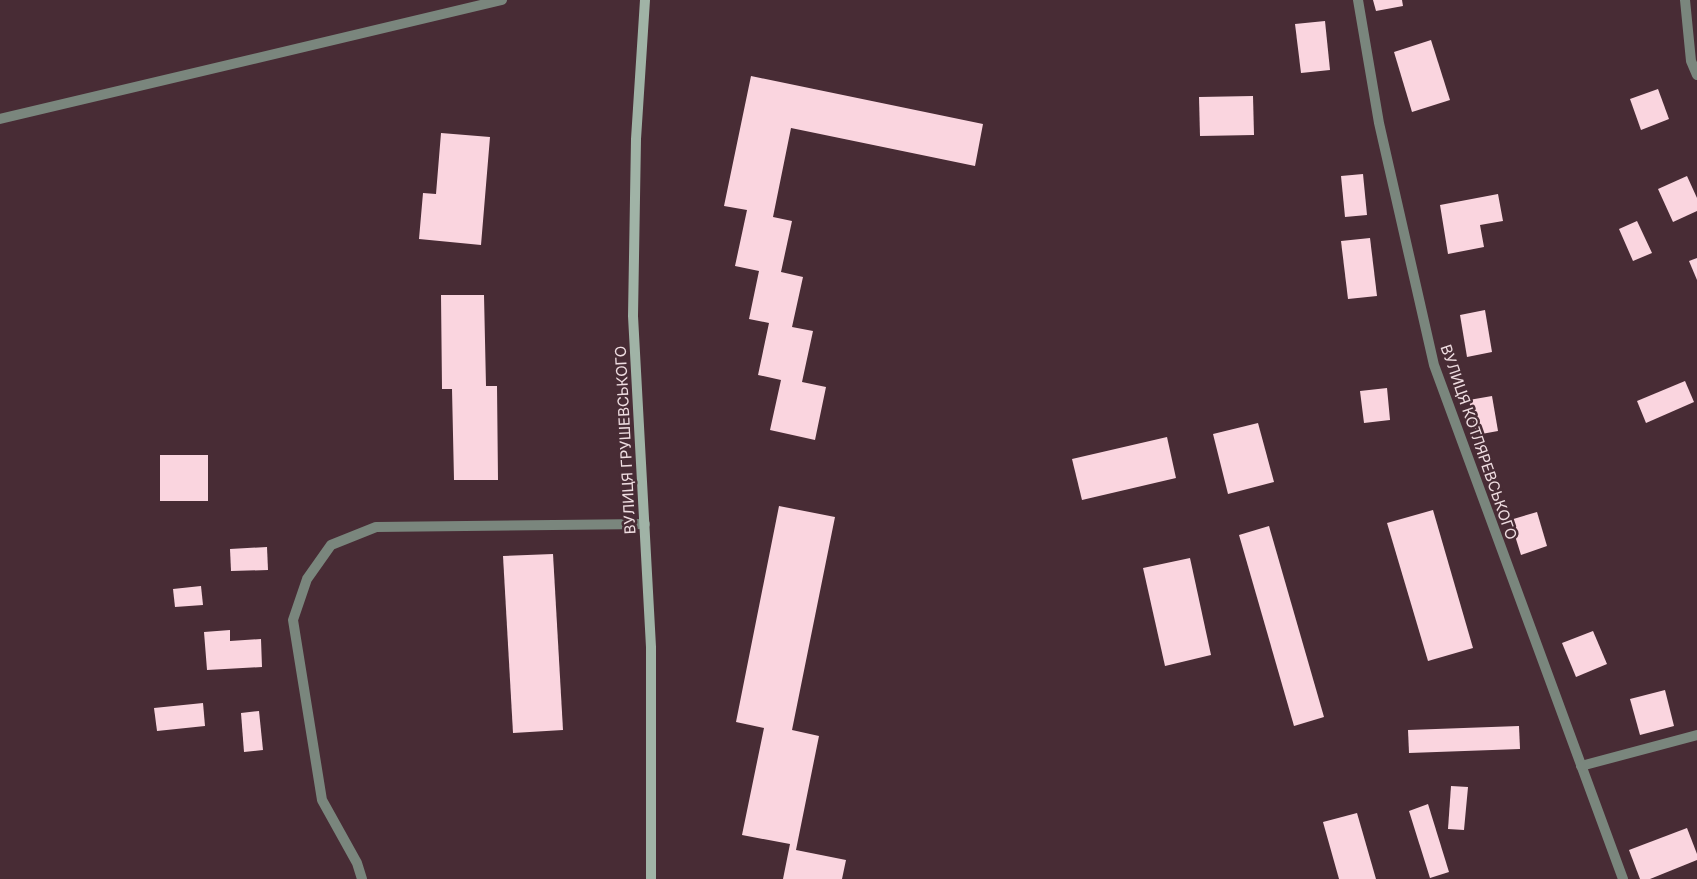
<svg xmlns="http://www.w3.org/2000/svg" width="1697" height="879" viewBox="0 0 1697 879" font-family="Inter,sans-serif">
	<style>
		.building { fill: #fad5df }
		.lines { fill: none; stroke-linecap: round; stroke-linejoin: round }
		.street { stroke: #7a867d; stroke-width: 10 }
		.secondary { stroke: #a0b3a6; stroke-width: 10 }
		.labels { text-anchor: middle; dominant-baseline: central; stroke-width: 5; stroke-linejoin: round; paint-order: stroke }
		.street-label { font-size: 15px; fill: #efdde1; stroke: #482c35 }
	</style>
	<rect width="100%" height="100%" fill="#482c35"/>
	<g class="building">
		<path d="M1373 0H1402L1403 6 1376 11Z"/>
		<path d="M1325 21 1330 70 1301 73 1295 24Z"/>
		<path d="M1431 40 1450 100 1412 112 1394 52Z"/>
		<path d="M751 76 983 124 975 166 791 128 773 217 792 221 781 272 803 277 792 327 813 331 802 382 826 387 815 440 770 430 781 380 758 375 769 323 749 319 759 271 735 266 747 210 724 206Z"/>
		<path d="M1658 89 1669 119 1641 130 1630 99Z"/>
		<path d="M1253 96 1254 135 1200 136 1199 97Z"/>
		<path d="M441 133 490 137 481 245 419 239 423 193 436 194Z"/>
		<path d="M1363 174 1367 215 1345 217 1341 176Z"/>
		<path d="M1687 176 1697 198V211L1673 222 1658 189Z"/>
		<path d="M1498 194 1503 221 1480 225 1484 247 1448 254 1440 205Z"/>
		<path d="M1637 221 1652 253 1633 261 1619 229Z"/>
		<path d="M1370 238 1377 296 1348 299 1341 241Z"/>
		<path d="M1697 258V280L1689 261Z"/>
		<path d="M441 295H484L486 386H497L498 480H454L452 389H442Z"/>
		<path d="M1485 310 1492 352 1467 357 1460 315Z"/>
		<path d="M1685 381 1694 402 1646 423 1637 401Z"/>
		<path d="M1387 388 1390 420 1364 423 1360 391Z"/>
		<path d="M1492 396 1498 431 1476 435 1469 400Z"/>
		<path d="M1258 423 1274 482 1228 494 1213 434Z"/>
		<path d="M1167 437 1176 478 1082 500 1072 459Z"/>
		<rect x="160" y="455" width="48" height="46"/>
		<path d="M779 506 835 517 792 730 819 736 796 850 846 860 842 879H783L790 844 742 835 764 728 736 722Z"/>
		<path d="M1433 510 1473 648 1428 661 1387 523Z"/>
		<path d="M1537 512 1547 546 1521 555 1510 520Z"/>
		<path d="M1269 526 1324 717 1294 726 1239 535Z"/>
		<path d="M267 547 268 570 231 571 230 549Z"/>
		<path d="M553 554 563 730 513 733 503 556Z"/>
		<path d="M1190 558 1211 655 1165 666 1143 568Z"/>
		<path d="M201 586 203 605 175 607 173 589Z"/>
		<path d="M230 630V641L261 639 262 667 207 670 204 632Z"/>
		<path d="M1593 631 1607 664 1576 677 1562 643Z"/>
		<path d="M1665 690 1674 726 1640 735 1630 699Z"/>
		<path d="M203 703 205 726 157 731 154 708Z"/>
		<path d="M259 711 263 750 244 752 241 713Z"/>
		<path d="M1519 726 1520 749 1409 753 1408 730Z"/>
		<path d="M1451 786 1468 787 1464 830 1448 829Z"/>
		<path d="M1428 804 1449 872 1430 878 1409 811Z"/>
		<path d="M1357 813 1376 879H1339L1323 822Z"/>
		<path d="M1687 828 1697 854V860L1650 879H1640L1629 850Z"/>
	</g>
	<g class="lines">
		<g class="street">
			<path d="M1358 0 1379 123 1434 365 1623 879"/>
			<path d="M1685 0 1691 61 1697 75"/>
			<path d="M0 119 502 0"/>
			<path d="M1581 766 1697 735"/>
			<path d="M362 879 357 863 322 800 293 620 307 579 331 545 376 527 645 524"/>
		</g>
		<path class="secondary" d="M645 0 636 139 633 316 651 647V879"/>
	</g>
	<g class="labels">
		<g class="street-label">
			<text transform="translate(625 440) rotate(-93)">ВУЛИЦЯ ГРУШЕВСЬКОГО</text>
			<text transform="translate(1479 442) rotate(71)">ВУЛИЦЯ КОТЛЯРЕВСЬКОГО</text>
		</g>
	</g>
</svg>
